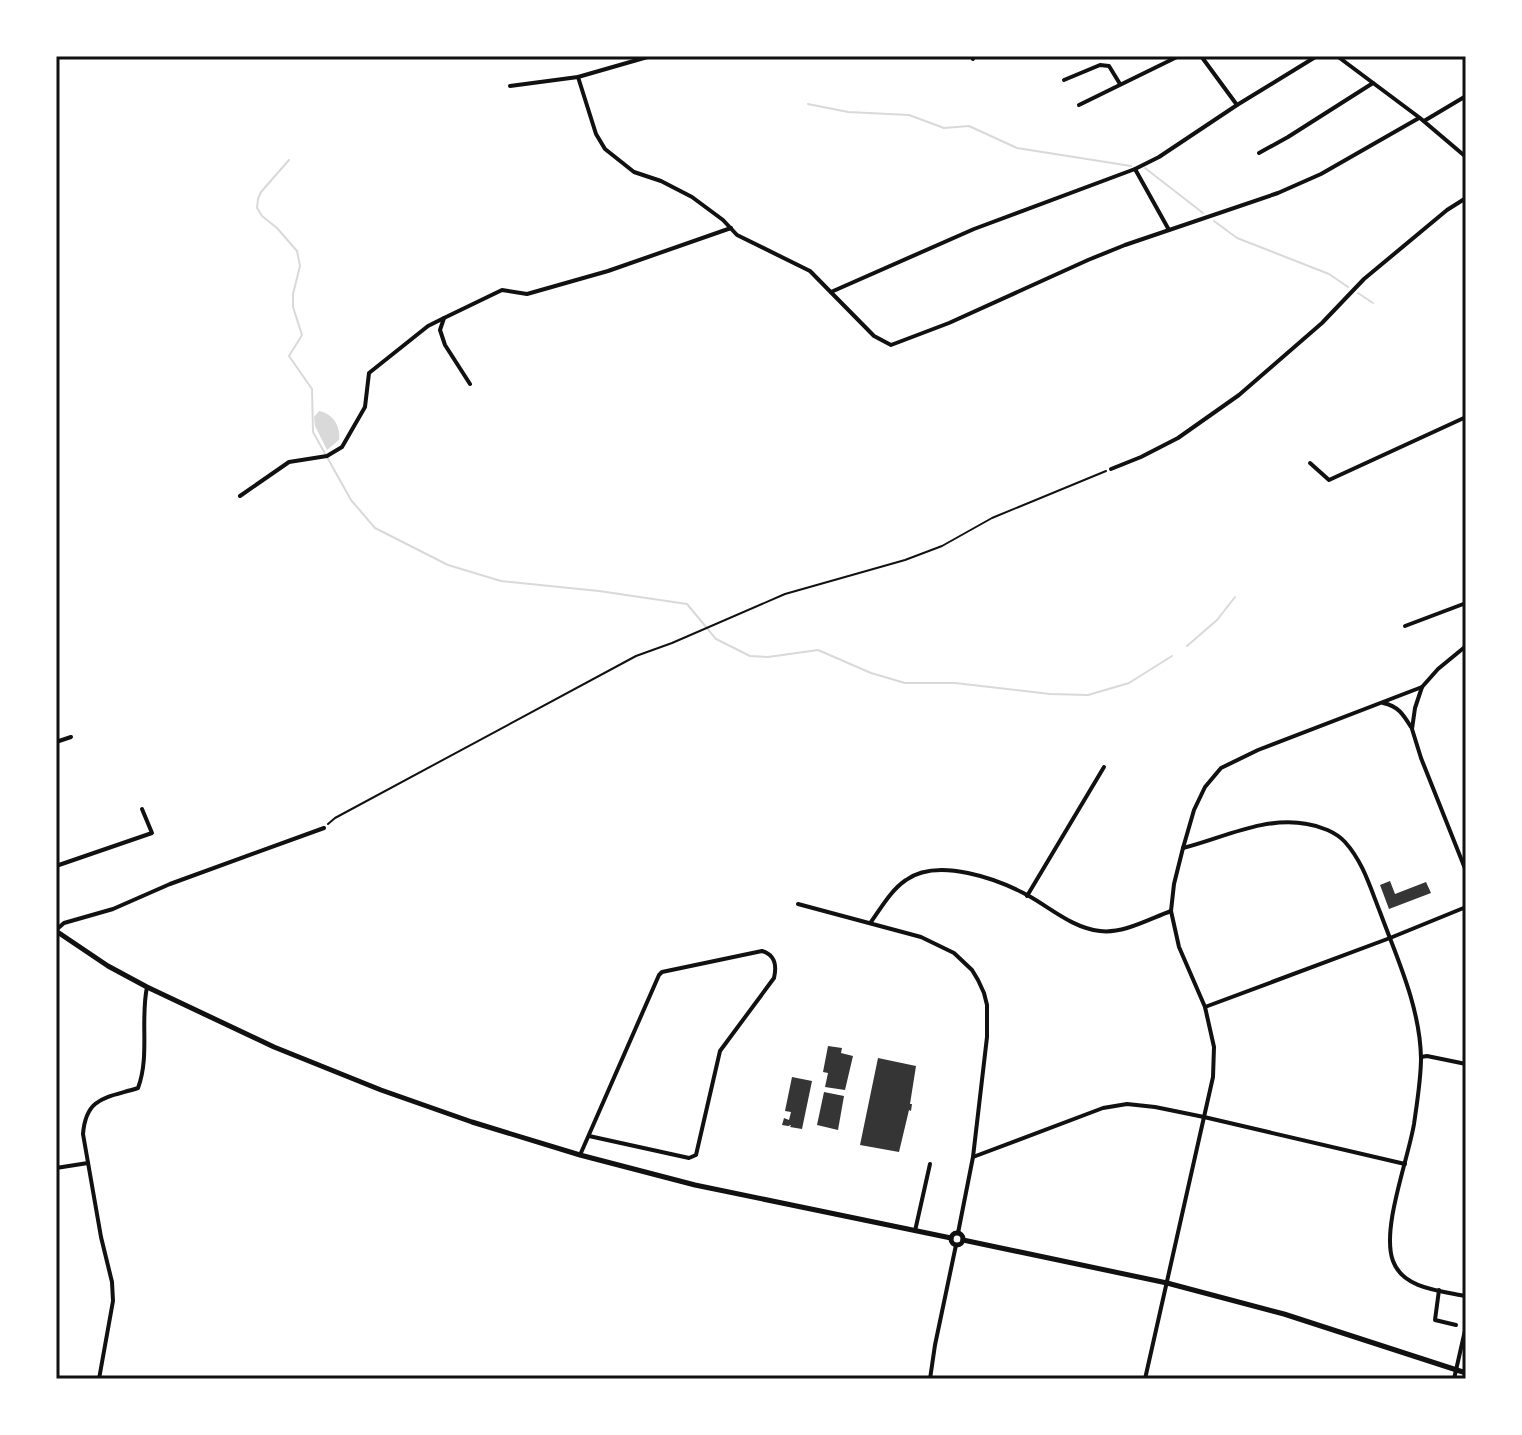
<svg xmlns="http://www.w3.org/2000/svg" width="1522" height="1435" viewBox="0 0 1522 1435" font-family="'Archivo Narrow',sans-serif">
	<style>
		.water { fill: #d9d9d9 }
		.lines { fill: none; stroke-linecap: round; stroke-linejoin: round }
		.stream { stroke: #d9d9d9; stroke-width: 2 }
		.building { fill: #353535 }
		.path { stroke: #111; stroke-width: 2 }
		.minor { stroke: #111; stroke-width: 4 }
		.tertiary { stroke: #111; stroke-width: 4 }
		.secondary { stroke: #111; stroke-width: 5 }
		.neatline { fill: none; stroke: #111; stroke-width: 3 }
	</style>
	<rect width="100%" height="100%" fill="#fff"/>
	<path class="water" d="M319 411C332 413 341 426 339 440L327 450 315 426 314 417Z"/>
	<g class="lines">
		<g class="stream">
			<path d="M808 104 848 112 909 115 944 128 969 126 1017 148 1131 166"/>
			<path d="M289 160 261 192 258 199 257 208 262 216 277 228 297 251 300 266 293 294V307L302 335 289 356 312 389 313 432 351 500 375 528 448 565 501 581 599 591 687 604 716 639 750 656 768 657 818 650 871 673 905 683H955L1050 694 1088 695 1129 683 1172 656"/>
			<path d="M1145 168 1203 213"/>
			<path d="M1214 221 1237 238 1329 274 1348 287"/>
			<path d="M1358 293 1373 303"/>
			<path d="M1187 646 1217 620 1235 597"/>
		</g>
	</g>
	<g class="building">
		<path d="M1390 881 1395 894 1426 882 1431 893 1389 909 1380 885Z"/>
		<path d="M828 1046 842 1048 841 1053 853 1056 845 1090 825 1087 828 1073 823 1072Z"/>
		<path d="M878 1058 916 1066 910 1104H912L911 1111 909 1110 899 1152 860 1145Z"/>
		<path d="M792 1077 812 1081 802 1129 790 1127 791 1125 788 1126 782 1125 784 1118 789 1120 791 1112 785 1111Z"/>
		<path d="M824 1092 844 1096 838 1130 817 1125Z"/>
	</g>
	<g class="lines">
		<path class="path" d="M328 824 335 818 636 656 672 643 785 594 905 560 942 546 992 518 1106 471"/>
		<g class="minor">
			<path d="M972 56 973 59"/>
			<path d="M1201 56 1237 105"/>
			<path d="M578 77 596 134 605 149 634 172 661 181 692 197 723 220 737 235 810 271 874 336 891 345 949 323 1088 260 1125 245 1278 193 1321 174 1419 118"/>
			<path d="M1064 80 1100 65 1109 66 1120 84"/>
			<path d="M510 86 578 77 651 56"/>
			<path d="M1079 105 1179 56"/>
			<path d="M1424 121 1466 96"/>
			<path d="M1259 153 1288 137 1373 83"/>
			<path d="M1135 169 1169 230"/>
			<path d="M831 292 974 229 1135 169 1159 157 1237 105 1317 56"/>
			<path d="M470 384 445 345 440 330 444 318 502 290 527 294 608 271 731 228"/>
			<path d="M1310 463 1329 480 1466 417"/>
			<path d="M1111 469 1141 457 1178 438 1239 395 1322 323 1364 279 1447 210 1466 198"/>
			<path d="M240 496 289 462 327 456 342 447 365 407 369 373 428 326 444 318"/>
			<path d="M1405 626 1466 603"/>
			<path d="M1466 646 1438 669 1422 687 1415 708 1412 729 1421 758 1466 871"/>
			<path d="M1383 703C1398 706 1403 714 1411 727"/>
			<path d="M56 742 71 737"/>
			<path d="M1183 848C1223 838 1264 816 1307 824 1320 826 1336 832 1345 842 1363 862 1370 887 1380 912 1397 958 1420 1007 1421 1058 1421 1079 1417 1103 1414 1124 1408 1160 1381 1229 1393 1261 1403 1289 1441 1291 1466 1296"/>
			<path d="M56 866 152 833 142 809"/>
			<path d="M1027 896 1104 767"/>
			<path d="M798 904 921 937 954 953 972 970 978 980 984 993 987 1005V1037L973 1157 958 1233"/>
			<path d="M871 922C881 908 891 890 906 880 938 857 998 879 1029 896 1052 909 1073 928 1100 931 1123 934 1149 919 1171 911"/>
			<path d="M56 930 64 923 113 909 170 884 324 828"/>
			<path d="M1205 1007 1390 938 1466 907"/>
			<path d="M1421 1057 1427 1056 1466 1064"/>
			<path d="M580 1155 584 1146 659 975 662 972 762 951C775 955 777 965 774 978L720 1051 696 1155 689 1158 589 1136"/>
			<path d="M973 1157 1103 1108 1127 1104 1155 1107 1204 1117 1405 1164"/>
			<path d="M56 1168 88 1163"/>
			<path d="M915 1231 930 1164"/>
			<path d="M1439 1290 1435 1320 1456 1325"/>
			<path d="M99 1379 113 1301 112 1282 101 1237 83 1134C86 1096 107 1098 138 1088 150 1056 140 1020 147 987"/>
			<path d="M930 1379 935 1345 956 1245"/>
			<path d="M1145 1379 1213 1077 1214 1047 1205 1007 1179 947 1171 911 1174 884 1183 848 1194 810 1205 787 1221 768 1258 750 1422 687"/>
		</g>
		<g class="tertiary">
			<path d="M1337 56 1420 118 1466 157"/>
			<path d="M1454 1379 1466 1326"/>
		</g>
		<g class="secondary">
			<path d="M56 931 108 966 147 987 274 1047 381 1090 472 1122 580 1155 695 1185 951 1238"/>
			<circle cx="957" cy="1239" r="6"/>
			<path d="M963 1240 1167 1283 1284 1314 1466 1373"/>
		</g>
	</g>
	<rect width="1522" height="1435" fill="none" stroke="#ffffff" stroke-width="116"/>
	<rect x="58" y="58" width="1406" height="1319" class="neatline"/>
</svg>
